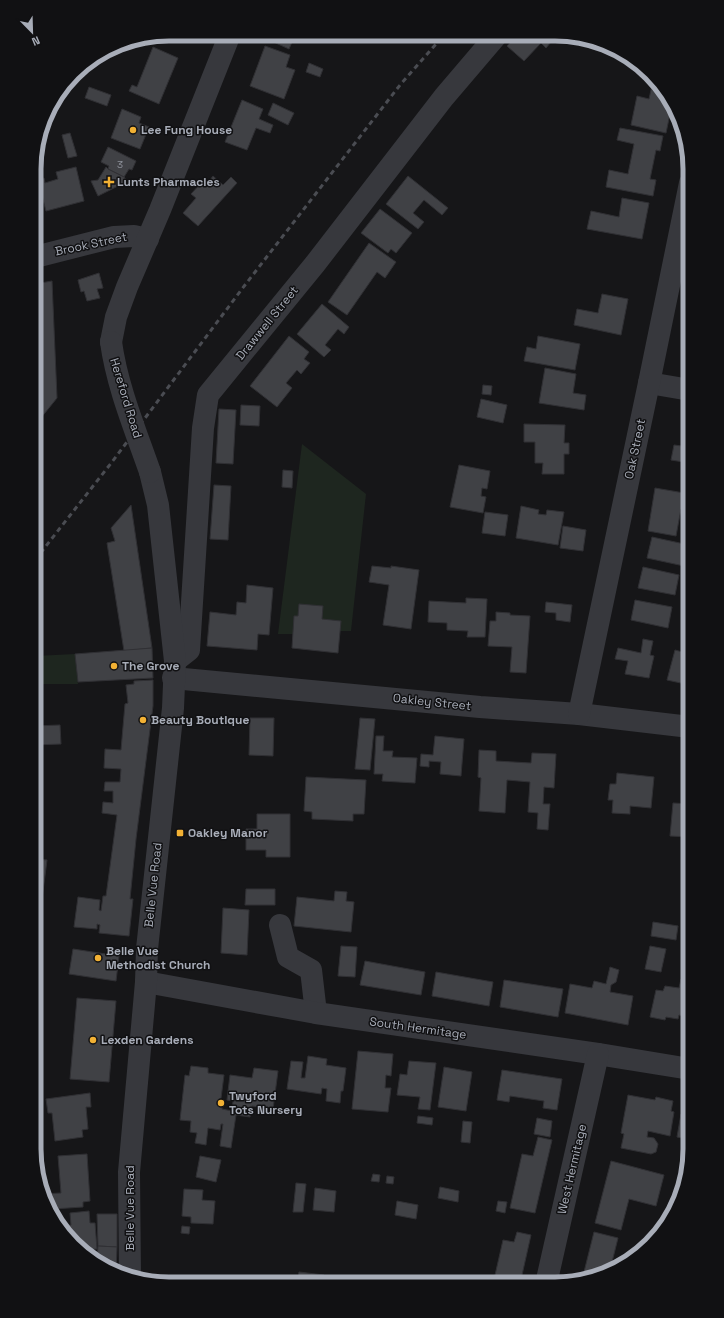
<svg xmlns="http://www.w3.org/2000/svg" width="724" height="1318" viewBox="0 0 724 1318" font-family="'Space Grotesk',sans-serif">
	<style>
		.green { fill: #1e261f }
		.building { fill: #404145; stroke: #303034 }
		.lines { fill: none; stroke-linecap: round; stroke-linejoin: round }
		.minor { stroke: #37383d; stroke-width: 22 }
		.rail { stroke: #4a4c52; stroke-width: 3; stroke-dasharray: 5 4; stroke-linecap: butt }
		.minor-bridge { stroke: #37383d; stroke-width: 22 }
		.poi-dot { fill: #f2b134; stroke: #111113; stroke-width: 1.5 }
		.labels { text-anchor: middle; dominant-baseline: central; stroke-width: 3; stroke-linejoin: round; paint-order: stroke }
		.number-label { font-size: 10px; fill: #8e929b }
		.poi-label { font-size: 12px; font-weight: bold; fill: #a8adb8; stroke: #111113; text-anchor: start }
		.street-label { font-size: 12px; fill: #a8adb8; stroke: #111113 }
		.rim { fill: none; stroke: #a8adb8; stroke-width: 5 }
	</style>
	<rect width="100%" height="100%" fill="#161618"/>
	<g class="green">
		<path d="M302 444 366 494 351 631H340L341 621 322 619 323 606 299 604 298 616H294L293 634H278Z"/>
		<path d="M75 654 78 684H35V656Z"/>
	</g>
	<g class="building">
		<path d="M269 35H295L289 49 267 39Z"/>
		<path d="M516 36H556L546 48 541 43 524 61 507 46Z"/>
		<path d="M265 46 290 55 286 67 295 70 284 99 250 86Z"/>
		<path d="M153 47 178 58 159 104 129 91 132 85 137 87Z"/>
		<path d="M309 63 323 69 320 77 306 72Z"/>
		<path d="M653 81 671 109 666 133 631 125 637 96 649 99Z"/>
		<path d="M89 87 111 95 107 106 85 98Z"/>
		<path d="M242 100 263 109 259 119 273 125 270 133 256 128 247 150 225 142Z"/>
		<path d="M273 103 294 113 288 125 268 115Z"/>
		<path d="M122 109 141 117 139 123 149 127 140 149 111 138Z"/>
		<path d="M620 128 663 136 660 151 656 150 650 179 656 180 653 196 606 187 609 170 628 174 634 144 617 140Z"/>
		<path d="M70 133 77 156 68 158 62 135Z"/>
		<path d="M108 147 136 161 132 170 129 169 124 177 108 169 109 166 101 162Z"/>
		<path d="M76 167 84 201 46 211 38 180 44 178 45 183 58 179 56 172Z"/>
		<path d="M106 167 108 169 124 177 128 181 98 196 91 181 98 180Z"/>
		<path d="M213 176 223 185 231 177 237 183 198 226 183 213 196 198 191 194 202 182 206 185Z"/>
		<path d="M408 176 448 208 442 215 424 200 413 213 424 222 418 229 386 204Z"/>
		<path d="M622 198 649 203 642 239 587 229 591 211 619 217Z"/>
		<path d="M380 209 412 233 396 253 391 249 388 253 361 233Z"/>
		<path d="M369 243 396 262 385 278 377 272 347 315 328 302Z"/>
		<path d="M99 273 103 288 97 289 100 298 87 301 84 291 81 292 78 280Z"/>
		<path d="M52 281 57 398 36 424 35 392V284Z"/>
		<path d="M602 294 628 299 621 335 574 325 577 309 598 313Z"/>
		<path d="M322 304 349 327 344 334 338 329 325 345 331 350 324 357 297 334Z"/>
		<path d="M289 336 309 352 304 359 310 363 301 374 297 370 286 383 292 388 277 407 250 386Z"/>
		<path d="M538 336 580 344 575 370 524 361 527 347 536 349Z"/>
		<path d="M545 368 576 374 573 393 586 395 584 410 539 403Z"/>
		<path d="M483 385 492 386 491 395 482 394Z"/>
		<path d="M481 399 507 405 503 423 477 417Z"/>
		<path d="M241 405 260 406 259 426 240 425Z"/>
		<path d="M219 409 236 410 233 464 216 463Z"/>
		<path d="M524 424 565 425 564 443H569V454H564V474H542L543 463H535V442H524Z"/>
		<path d="M674 445 690 447V463L671 460Z"/>
		<path d="M459 465 490 471 487 489 482 488 481 496 486 497 483 513 450 507Z"/>
		<path d="M283 470 293 471 292 488 282 487Z"/>
		<path d="M214 485 231 486 228 540 210 539Z"/>
		<path d="M655 488 690 494V511L681 509 676 536 648 531Z"/>
		<path d="M131 505 152 648 124 651 107 543 115 541 111 528Z"/>
		<path d="M521 506 539 510 538 514 546 515 547 510 564 512 558 545 516 538Z"/>
		<path d="M485 512 508 515 505 536 482 533Z"/>
		<path d="M563 526 586 530 583 551 560 548Z"/>
		<path d="M652 537 689 545 684 566 647 558Z"/>
		<path d="M372 566 391 568V566L419 570 411 629 383 625 389 585 369 582Z"/>
		<path d="M643 567 679 575 675 595 638 588Z"/>
		<path d="M247 585 273 588 269 635 258 634 257 650 207 646 210 612 236 615 237 602 246 603Z"/>
		<path d="M466 598 487 599 485 637H467L468 631 447 630V623L428 622 429 601 466 603Z"/>
		<path d="M635 600 672 607 668 628 631 620Z"/>
		<path d="M546 602 572 605 570 622 556 620V613L545 612Z"/>
		<path d="M299 604 323 606 322 619 341 621 338 653 292 648 294 616H298Z"/>
		<path d="M496 612 510 613V615L530 616 526 673 510 672 512 647 488 646 490 621H496Z"/>
		<path d="M643 639 653 641 650 655 654 656 649 678 625 674 628 661 615 659 618 648 641 653Z"/>
		<path d="M152 648 153 678 78 682 75 654Z"/>
		<path d="M675 650 690 654V685L667 680Z"/>
		<path d="M153 680V706L136 839 130 899H133L129 936 99 933 100 925 97 924V929L74 927 78 897 100 900 99 910 101 911 103 896H106L117 815 102 813 103 802 113 803V791H104L105 782H120L121 769 104 768 105 749 121 750 125 704 128 703 126 685 134 684V681Z"/>
		<path d="M250 718H274L273 756 249 755Z"/>
		<path d="M360 718 375 719 370 770 355 769Z"/>
		<path d="M60 725 61 744 34 745V726Z"/>
		<path d="M376 736H384L383 751H393L392 757 417 758 415 783 382 781 383 774H374Z"/>
		<path d="M435 736 464 739 461 776 440 774 441 762 429 761V767L420 766 421 754 433 755Z"/>
		<path d="M479 750 496 751V761L531 763 532 753 556 754 554 788 544 787 543 804H550L548 830 537 829 538 813 528 812 530 782 507 780 505 813 479 811 481 778 478 777Z"/>
		<path d="M617 773 654 777 651 808 630 806V814L612 813 613 800H608L610 784H616Z"/>
		<path d="M306 777 366 780 364 814H353V821L312 819V812L304 811Z"/>
		<path d="M673 803 690 804V837L670 836Z"/>
		<path d="M257 814H290V857H266V850H246V829H257Z"/>
		<path d="M34 859 47 860 39 922H34Z"/>
		<path d="M246 889H275V905H245Z"/>
		<path d="M335 891 347 892 346 901 354 902 351 932 294 926 297 897 334 901Z"/>
		<path d="M223 908 249 910 247 955 221 953Z"/>
		<path d="M653 922 678 926 676 940 651 936Z"/>
		<path d="M341 946 357 947 355 977 338 976Z"/>
		<path d="M650 946 666 949 661 972 645 969Z"/>
		<path d="M73 949 119 956 116 981 69 974Z"/>
		<path d="M365 961 425 972 421 995 360 985Z"/>
		<path d="M610 967 619 970 616 982 611 985 610 992 633 996 628 1025 565 1013 570 984 592 988 594 981 606 984Z"/>
		<path d="M436 972 493 982 489 1006 432 996Z"/>
		<path d="M681 979 690 981V1009L688 1017 679 1015 678 1019 666 1017 665 1020 650 1017 656 990 663 991 665 986 679 988Z"/>
		<path d="M504 980 563 989 558 1017 500 1007Z"/>
		<path d="M77 998 116 1001 109 1082 70 1079Z"/>
		<path d="M358 1051 393 1054 391 1076 386 1075 385 1088H391L388 1112 352 1109Z"/>
		<path d="M308 1056 327 1059 326 1065 346 1068 343 1091H341L340 1103 326 1101 327 1089 322 1088 321 1094 287 1089 291 1061 303 1062 301 1078H305Z"/>
		<path d="M409 1061 436 1063 430 1110 418 1109 420 1097 397 1095 400 1074 407 1075Z"/>
		<path d="M191 1066 208 1068V1073L224 1075 220 1106H222V1109L232 1111 233 1101 227 1100 230 1075 252 1078 254 1068 278 1071 273 1109 252 1106 250 1117 236 1115 231 1148 220 1146 223 1124H221L220 1130 208 1128 206 1145 195 1143 197 1133 190 1132 191 1121 180 1120 185 1075 189 1076Z"/>
		<path d="M444 1067 472 1072 466 1111 438 1107Z"/>
		<path d="M502 1070 562 1079 557 1110 543 1108 544 1101 510 1096 509 1102 497 1100Z"/>
		<path d="M90 1093 91 1107H86L88 1129 82 1130 83 1137 55 1141 52 1113H48L46 1099Z"/>
		<path d="M628 1095 655 1100 656 1097 673 1101 671 1111 674 1112 670 1136 648 1131 647 1137 654 1138 658 1144 656 1152 651 1154 621 1148 624 1134 621 1133Z"/>
		<path d="M681 1114 690 1116V1125L687 1139 677 1137Z"/>
		<path d="M418 1116 433 1118 432 1125 417 1123Z"/>
		<path d="M537 1118 552 1121 550 1137 534 1134Z"/>
		<path d="M463 1121 472 1122 470 1143 461 1142Z"/>
		<path d="M34 1131 37 1150H34Z"/>
		<path d="M538 1137 552 1140 535 1213 510 1208 522 1154 533 1156Z"/>
		<path d="M87 1154 90 1201 83 1202V1207L53 1209 42 1194 61 1193 58 1156Z"/>
		<path d="M200 1156 221 1160 216 1182 196 1177Z"/>
		<path d="M611 1161 664 1175 656 1206 629 1199 621 1230 595 1223Z"/>
		<path d="M373 1174 380 1175 379 1182 371 1181Z"/>
		<path d="M387 1176 394 1177 393 1184 386 1183Z"/>
		<path d="M296 1183 306 1184 303 1212H293Z"/>
		<path d="M440 1187 459 1191 458 1202 438 1198Z"/>
		<path d="M315 1188 336 1191 334 1212 313 1210Z"/>
		<path d="M184 1189 203 1190 202 1200 215 1201 213 1224 191 1223V1217L182 1216Z"/>
		<path d="M397 1201 418 1205 416 1219 395 1215Z"/>
		<path d="M498 1201 507 1202 505 1213 496 1211Z"/>
		<path d="M89 1211 90 1223H95L97 1249 80 1250 64 1226 71 1225 70 1213Z"/>
		<path d="M97 1214H117V1247L98 1246Z"/>
		<path d="M182 1226 190 1227 189 1234 181 1233Z"/>
		<path d="M517 1232 531 1235 520 1284H493L503 1240 514 1242Z"/>
		<path d="M594 1232 618 1238 612 1262 623 1265 598 1277 582 1280Z"/>
		<path d="M98 1246 117 1247 116 1273 97 1261Z"/>
		<path d="M299 1272 324 1275 323 1283H273V1276L298 1278Z"/>
		<path d="M358 1277 373 1279 372 1283H357Z"/>
	</g>
	<g class="lines">
		<g class="minor">
			<path d="M35 257 114 237 134 236 148 239"/>
			<path d="M111 342 116 317 127 287 160 210 230 34"/>
			<path d="M649 383 690 390"/>
			<path d="M175 661 189 650 203 428 208 395 315 264 444 97 496 36"/>
			<path d="M173 678 480 707 579 714 690 727"/>
			<path d="M579 714 649 383 690 183"/>
			<path d="M280 925 288 957 311 970 316 1013"/>
			<path d="M146 982 316 1013 598 1054 690 1069"/>
			<path d="M130 1277 129 1172 146 982 147 949 173 708 175 661 158 505 150 472"/>
			<path d="M546 1284 598 1054"/>
		</g>
		<path class="rail" d="M35 560 112 462 245 285 400 85 443 36"/>
		<path class="minor-bridge" d="M111 342C117 386 135 429 150 472"/>
	</g>
	<g class="poi-dot">
		<circle cx="133" cy="130" r="4"/>
		<path d="M107 176h4v4h4v4h-4v4h-4v-4h-4v-4h4z"/>
		<circle cx="114" cy="666" r="4"/>
		<circle cx="143" cy="720" r="4"/>
		<rect x="176" y="829" width="8" height="8" rx="2"/>
		<circle cx="98" cy="958" r="4"/>
		<circle cx="93" cy="1040" r="4"/>
		<circle cx="221" cy="1103" r="4"/>
	</g>
	<g class="labels">
		<g class="number-label">
			<text x="120" y="164">3</text>
		</g>
		<g class="poi-label">
			<text x="141" y="130">Lee Fung House</text>
			<text x="117" y="182">Lunts Pharmacies</text>
			<text x="122" y="666">The Grove</text>
			<text x="151" y="720">Beauty Boutique</text>
			<text x="188" y="833">Oakley Manor</text>
			<text x="106" y="951">Belle Vue<tspan x="106" dy="14">Methodist Church</tspan></text>
			<text x="101" y="1040">Lexden Gardens</text>
			<text x="229" y="1096">Twyford<tspan x="229" dy="14">Tots Nursery</tspan></text>
		</g>
		<g class="street-label">
			<text transform="translate(91 244) rotate(-12)">Brook Street</text>
			<text transform="translate(267 323) rotate(-51)">Drawwell Street</text>
			<text transform="translate(126 398) rotate(73)">Hereford Road</text>
			<text transform="translate(635 449) rotate(-78)">Oak Street</text>
			<text transform="translate(432 702) rotate(6)">Oakley Street</text>
			<text transform="translate(153 885) rotate(-84)">Belle Vue Road</text>
			<text transform="translate(418 1028) rotate(8)">South Hermitage</text>
			<text transform="translate(572 1169) rotate(-77)">West Hermitage</text>
			<text transform="translate(130 1208) rotate(-90)">Belle Vue Road</text>
		</g>
	</g>
	<path d="M0 0H724V1318H0ZM169 41H555A128 128 0 0 1 683 169V1149A128 128 0 0 1 555 1277H169A128 128 0 0 1 41 1149V169A128 128 0 0 1 169 41Z" fill="#111113" fill-rule="evenodd"/>
	<path class="rim" d="M169 41H555A128 128 0 0 1 683 169V1149A128 128 0 0 1 555 1277H169A128 128 0 0 1 41 1149V169A128 128 0 0 1 169 41Z"/>
	<g transform="translate(32 32) rotate(157)" stroke="#111113" stroke-width="3" paint-order="stroke">
	<path d="M0-3L7 15L0 10L-7 15Z" fill="#a8adb8"/>
	<text y="-6" font-size="11" font-weight="bold" text-anchor="middle" fill="#a8adb8">N</text>
	</g>
</svg>
